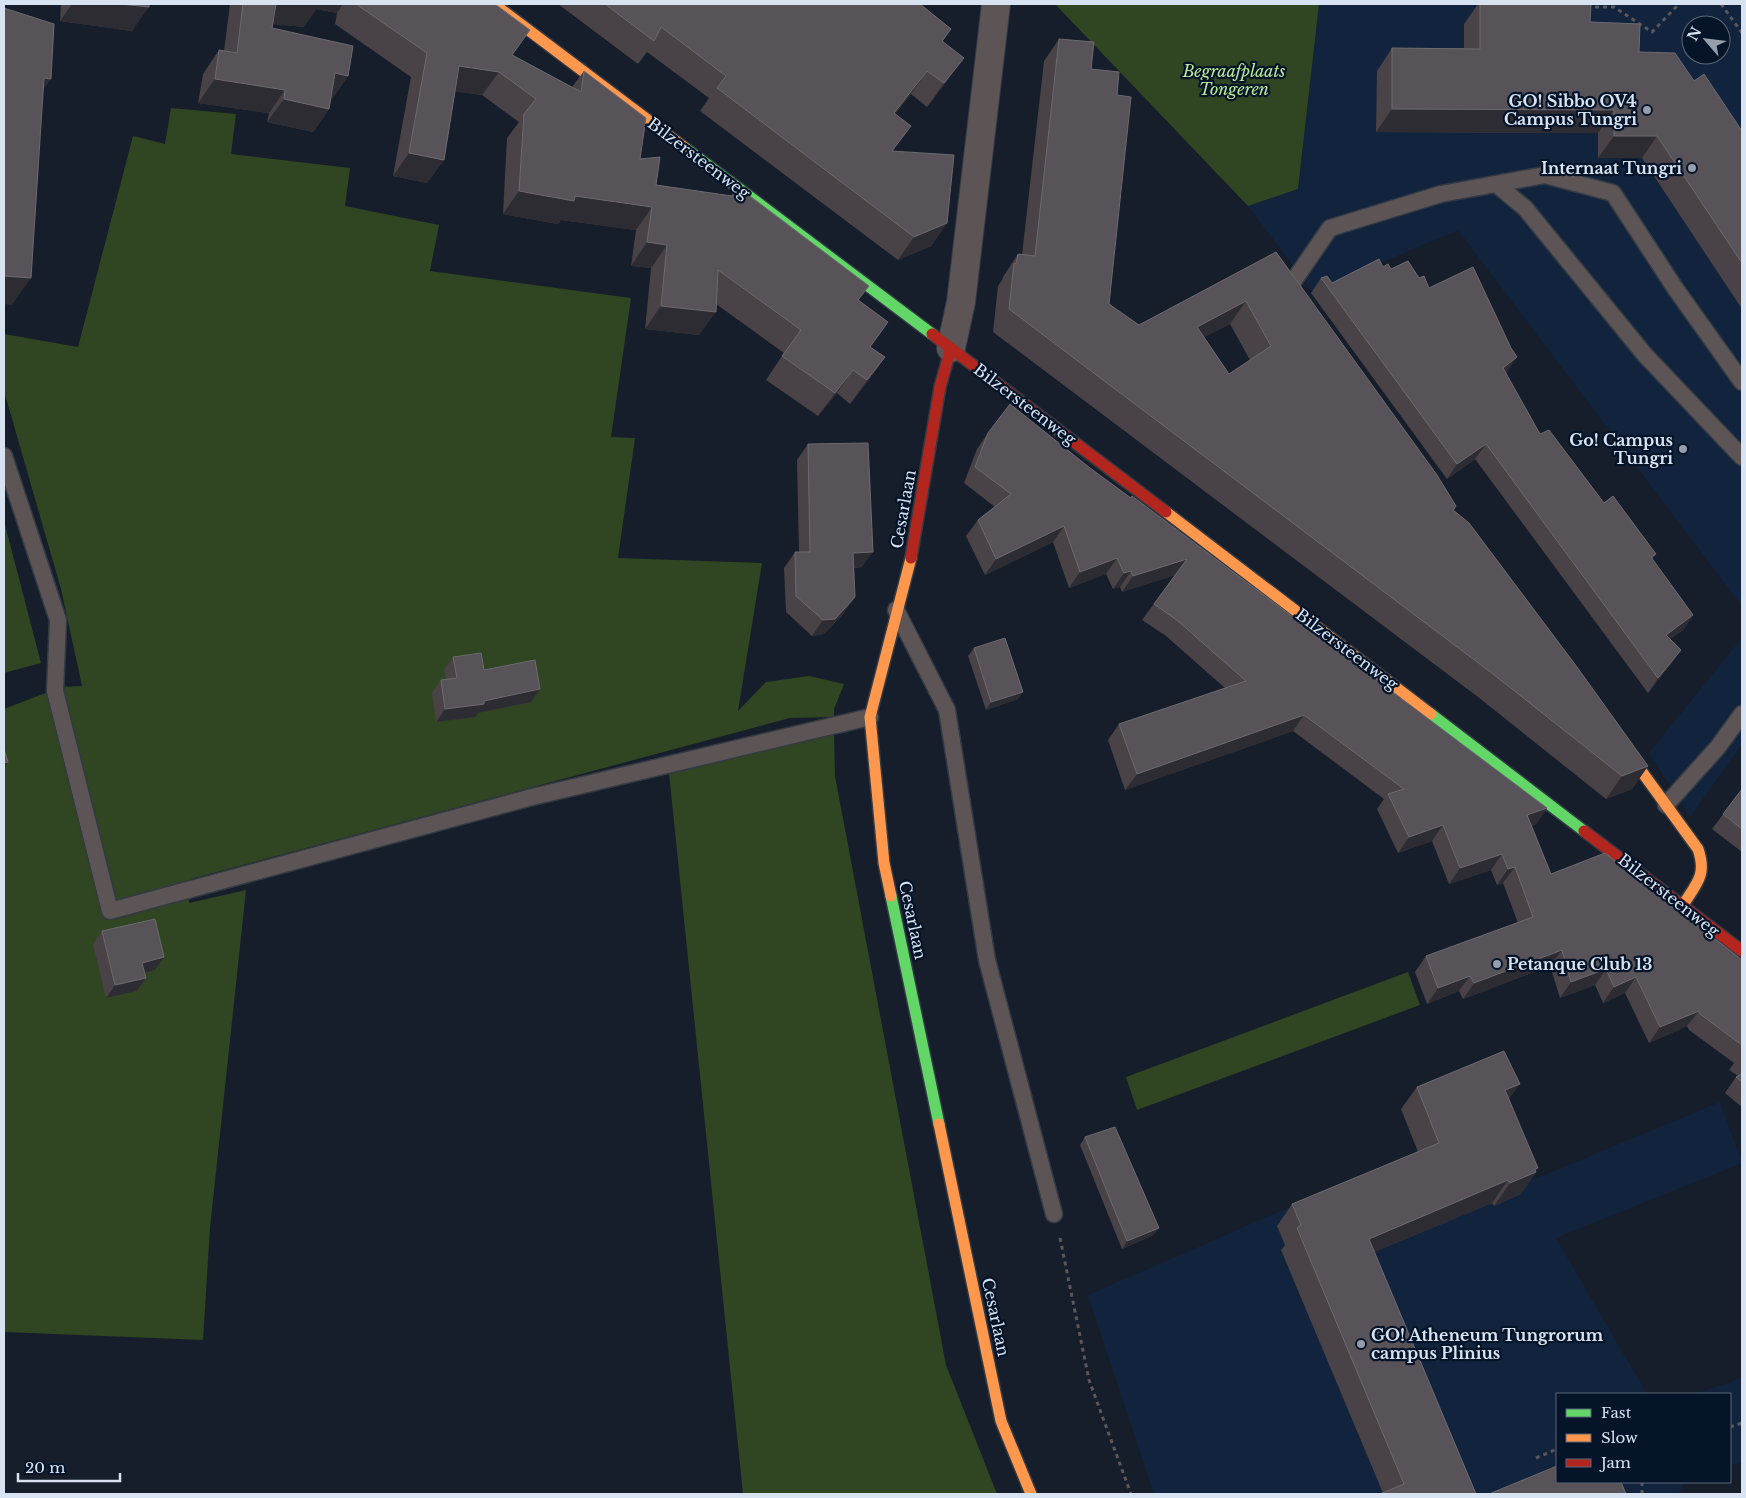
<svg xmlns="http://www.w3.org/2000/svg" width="1746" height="1498" viewBox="0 0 1746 1498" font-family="'Libre Baskerville',serif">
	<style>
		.built { fill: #12243d; fill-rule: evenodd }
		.green { fill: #304522 }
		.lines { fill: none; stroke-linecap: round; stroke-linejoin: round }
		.lane-casing { stroke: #323a44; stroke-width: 19 }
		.street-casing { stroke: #323a44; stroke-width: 30 }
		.fast-casing { stroke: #323a44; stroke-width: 14 }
		.slow-casing { stroke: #323a44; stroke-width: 14 }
		.jam-casing { stroke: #323a44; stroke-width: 14 }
		.path { stroke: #5a575b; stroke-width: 3; stroke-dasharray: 4 4; stroke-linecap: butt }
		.lane { stroke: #5c5455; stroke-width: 16 }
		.street { stroke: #5c5455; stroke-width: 28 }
		.fast { stroke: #63d668; stroke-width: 11 }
		.slow { stroke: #ff974d; stroke-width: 11 }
		.jam { stroke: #b3261e; stroke-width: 11 }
		.wall { fill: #494246; fill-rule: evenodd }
		.shaded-wall { fill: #2e2c33 }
		.building { fill: #585358; stroke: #6c6a70; fill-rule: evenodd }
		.poi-dot { fill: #949eac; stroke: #051428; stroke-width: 2 }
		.labels { text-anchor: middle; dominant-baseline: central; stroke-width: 4.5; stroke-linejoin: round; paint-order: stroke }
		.park-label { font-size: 16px; font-style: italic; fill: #bbeb97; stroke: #051428 }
		.poi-label { font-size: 16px; font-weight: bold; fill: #d8e3f2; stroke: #051428; text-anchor: end }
		.street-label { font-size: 16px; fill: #d8e3f2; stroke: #051428 }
	</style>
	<rect width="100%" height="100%" fill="#151e2a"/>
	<g class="built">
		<path d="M1319 4H1742V606L1458 230 1313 292 1248 206 1298 189ZM1691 25H1721V55H1691Z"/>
		<path d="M1742 638V744L1690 817 1649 753Z"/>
		<path d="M1720 1102 1742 1163 1556 1238 1647 1394H1557V1482H1686L1678 1494H1154L1088 1295 1508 1112 1535 1179Z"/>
		<path d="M1742 1378V1462L1730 1466V1394H1695Z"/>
	</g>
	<g class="green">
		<path d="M1055 4H1319L1298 189 1248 206Z"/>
		<path d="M171 108 236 114 231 154 350 168 345 206 439 225 430 271 631 298 611 437 635 438 618 558 762 563 738 711 766 682 809 676 844 684 834 709V717L790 718 191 879 189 903 246 890 210 1228 203 1340 4 1332V709L61 687 82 686 61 589 4 391V334L78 347 133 136 165 144Z"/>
		<path d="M4 521 41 663 4 673Z"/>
		<path d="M834 732 835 776 946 1365 997 1494H743L669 773Z"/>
		<path d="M1408 972 1420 1005 1137 1110 1126 1077Z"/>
	</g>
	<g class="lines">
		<g class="lane-casing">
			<g id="lane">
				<path d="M1496 184 1525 208 1645 355 1742 457"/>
				<path d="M1288 289 1330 228 1441 194 1545 175 1613 193 1675 288 1742 382"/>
				<path d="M4 456 58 620 55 691 110 911 532 797 870 717"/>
				<path d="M896 610 947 710 987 960 1054 1214"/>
				<path d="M1666 805 1718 747 1742 714"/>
			</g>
		</g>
		<g class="street-casing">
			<path id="street" d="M951 348 961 302 996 4"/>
		</g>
		<g class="fast-casing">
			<g id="fast">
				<path d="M685 148 932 334"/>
				<path d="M1431 714 1584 831"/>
				<path d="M891 896 939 1124"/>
			</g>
		</g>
		<g class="slow-casing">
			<g id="slow">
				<path d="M494 4 685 148"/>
				<path d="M1166 512 1431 714"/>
				<path d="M1621 743 1698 849C1707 875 1697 883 1683 905"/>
				<path d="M891 896 884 863 870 717 911 558"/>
				<path d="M939 1124 1001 1421 1031 1494"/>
			</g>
		</g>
		<g class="jam-casing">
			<g id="jam">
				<path d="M932 334 1166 512"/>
				<path d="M911 558 940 387 951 348"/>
				<path d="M1584 831 1742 951"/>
			</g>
		</g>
		<g class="path">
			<path d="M1721 4 1742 33"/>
			<path d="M1587 7H1614L1652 32 1679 4"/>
			<path d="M1060 1238 1089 1380 1131 1494"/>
			<path d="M1730 1427 1742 1423"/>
			<path d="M1536 1458 1557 1449"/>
			<path d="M1642 1482V1494"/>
		</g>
		<use href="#lane" class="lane"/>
		<use href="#street" class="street"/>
		<use href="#fast" class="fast"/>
		<use href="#slow" class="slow"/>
		<use href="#jam" class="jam"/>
	</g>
	<g class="wall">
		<path d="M61 4H149L132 31 60 21Z"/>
		<path d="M230 4H495L513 55 572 87 584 71 656 185 859 300 871 347 885 357 868 381 850 404 837 393 818 416 766 380 784 353 716 304 699 335 645 329 651 268 631 266 636 230 561 220 558 224 503 214 507 138 519 122 482 95 455 91 444 160 427 183 393 176 411 77 335 24 337 13 316 9 304 27 273 24 272 28 348 76 332 99H331L329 109 313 132 267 122 269 113 198 103 203 74 219 50 224 51Z"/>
		<path d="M558 4H920L951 29 942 42 947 81 927 107 911 94 895 114 893 151 947 223 931 246 898 260 700 111 709 98 647 52 638 64Z"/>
		<path d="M1478 4H1591L1590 22 1639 52 1694 81 1742 131V309L1642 158H1598V133L1376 132 1377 71 1392 48H1464V24Z"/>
		<path d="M1059 39 1091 69 1117 95 1109 304 1139 325 1276 252 1456 506 1454 510 1648 766 1632 789 1606 799 1478 697 993 332 998 286 1002 280 1003 277 1018 254 1022 255 1044 61ZM1230 324 1250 360 1229 374 1204 337Z"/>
		<path d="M1383 267 1419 278 1507 372 1506 373 1540 434 1604 503 1656 554 1652 559 1693 615 1683 630 1670 639 1681 650 1670 665 1648 693 1475 459 1447 479 1311 293 1321 278 1332 283Z"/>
		<path d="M988 433 1090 468 1547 808 1536 824 1532 826 1551 874 1742 960V1107L1725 1093 1736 1077 1738 1076 1729 1070 1734 1063 1689 1030 1687 1026 1649 1043 1625 993 1603 1003 1595 985 1560 998 1550 966 1463 999 1459 991 1427 1004 1415 972 1426 956 1518 923 1503 883 1497 885 1491 870 1449 884 1432 841 1398 853 1377 809 1384 799 1293 731 1125 790 1108 740 1119 724 1225 688 1166 636 1142 620 1175 575 1122 592 1120 587 1113 589 1106 574 1069 588 1053 542 985 575 966 536 978 520 995 507 964 483 977 449Z"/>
		<path d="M808 444 862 567 854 568 844 613 824 634 812 636 786 612 784 568 795 552H799L797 460Z"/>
		<path d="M974 648 1018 699 986 710 968 656Z"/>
		<path d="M453 657 484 670 531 702 478 713 476 717 436 722 432 693 441 680H446L444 670Z"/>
		<path d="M1742 789V852L1712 829Z"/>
		<path d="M102 931 164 957 155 970 145 973 146 978 137 991 106 998 93 944Z"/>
		<path d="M1417 1087 1509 1099 1536 1172 1521 1194 1494 1206 1492 1203 1374 1252 1476 1494 1383 1493 1281 1250 1285 1245 1277 1226 1292 1204 1418 1152 1401 1109Z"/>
		<path d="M1085 1137 1159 1228 1153 1235 1122 1249 1080 1145Z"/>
	</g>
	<g class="shaded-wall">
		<path d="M72 4H121L149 7 132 31 60 21Z"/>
		<path d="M274 4H343L337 13 316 9 304 27 260 23Z"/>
		<path d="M964 58 947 81 927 107 944 83Z"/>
		<path d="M459 66 499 72 482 95 443 90Z"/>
		<path d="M927 71 911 94 877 136 894 113Z"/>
		<path d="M335 73 348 76 332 99 319 96Z"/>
		<path d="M44 78 51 79 32 106Z"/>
		<path d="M215 79 285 90 269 113 198 103Z"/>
		<path d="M284 99 329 109 313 132 267 122Z"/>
		<path d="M1392 109 1614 110 1598 133 1376 132Z"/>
		<path d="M1614 136H1657L1642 158H1598Z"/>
		<path d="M409 153 444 160 427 183 393 176Z"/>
		<path d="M519 191 575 196 652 207 636 230 561 220 558 224 503 214Z"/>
		<path d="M947 223 931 246 898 260 914 237Z"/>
		<path d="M647 242 667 245 651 268 631 266Z"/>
		<path d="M4 276 31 278 12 305 4 304Z"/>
		<path d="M1246 301 1230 324 1181 349 1197 327Z"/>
		<path d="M661 306 716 312 699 335 645 329Z"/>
		<path d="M885 357 868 381 850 404 867 380Z"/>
		<path d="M1517 357 1507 372 1492 383 1503 368Z"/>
		<path d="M853 370 837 393 818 416 835 393Z"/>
		<path d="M1486 444 1475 459 1447 479 1457 464Z"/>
		<path d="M1064 526 1053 542 985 575 996 559Z"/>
		<path d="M873 552 862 567 842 569 853 553Z"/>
		<path d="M1117 558 1106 574 1069 588 1080 572Z"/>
		<path d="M1187 559 1176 575 1122 592 1133 576Z"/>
		<path d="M1131 571 1120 587 1113 589 1124 573Z"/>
		<path d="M855 597 844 613 824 634 812 636 823 620Z"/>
		<path d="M1693 615 1683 630 1655 650 1666 635Z"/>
		<path d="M1681 650 1670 665 1648 693 1658 678Z"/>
		<path d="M540 689 531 702 478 713 476 717 436 722 445 709Z"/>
		<path d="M1023 692 1018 699 986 710 991 702Z"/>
		<path d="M1304 715 1293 731 1125 790 1137 774Z"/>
		<path d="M8 762 4 768V763Z"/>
		<path d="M1648 766 1632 789 1606 799 1622 776Z"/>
		<path d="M1547 808 1536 824 1516 831 1527 815Z"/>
		<path d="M1443 825 1432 841 1398 853 1409 837Z"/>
		<path d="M1502 854 1491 870 1449 884 1460 868Z"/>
		<path d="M1515 867 1503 883 1497 885 1508 869Z"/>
		<path d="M1562 950 1550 966 1463 999 1474 983Z"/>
		<path d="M164 957 155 970 133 976 142 963Z"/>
		<path d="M1606 969 1595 985 1560 998 1571 982Z"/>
		<path d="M1470 976 1459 991 1427 1004 1438 988Z"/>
		<path d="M1636 977 1625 993 1603 1003 1614 987Z"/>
		<path d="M146 978 137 991 106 998 115 985Z"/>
		<path d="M1699 1011 1687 1026 1649 1043 1660 1027Z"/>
		<path d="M1520 1084 1504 1106 1505 1090Z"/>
		<path d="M1538 1168 1535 1172H1536L1521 1194 1494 1206 1510 1183Z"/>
		<path d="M1508 1180 1492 1203 1353 1261 1369 1239Z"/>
		<path d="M1159 1228 1153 1235 1122 1249 1127 1241Z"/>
	</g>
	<g class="building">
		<path d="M121 4H149V7Z"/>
		<path d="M243 4H276L272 28 353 46 348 76 335 73 329 109 284 99 285 90 215 79 219 50 237 53Z"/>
		<path d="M356 4H495L530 30 512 55 581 92 584 71 646 118 640 159 660 157 656 185 732 196 738 187 869 286 858 300 888 322 870 347 885 357 867 380 853 370 835 393 782 356 801 330 718 270 716 312 661 306 667 245 647 242 652 207 575 196 574 201 519 191 524 114 536 99 499 72 459 66 444 160 409 153 427 53Z"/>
		<path d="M605 4H920L951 29 942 41 964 58 944 83 927 71 894 113 911 126 892 151 954 155 947 223 914 237 717 88 726 76 661 27 654 41Z"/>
		<path d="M1480 4H1591L1590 22 1640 24 1639 52 1675 53 1694 81 1704 74 1742 131V263L1657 136H1614V110L1392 109V48L1480 49Z"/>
		<path d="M4 8 54 24 51 79 44 78 31 278 4 276Z"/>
		<path d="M1059 39 1094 42 1091 69 1119 72 1117 95 1131 97 1109 304 1139 325 1276 252 1437 475 1456 506 1453 510 1469 523 1577 667 1648 766 1622 776 1493 674 1009 309 1014 263 1016 264 1018 254 1035 256ZM1246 301 1271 346 1229 374 1197 327Z"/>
		<path d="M1379 259 1383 267 1388 264 1391 269 1408 261 1419 278 1424 276 1429 288 1473 267 1511 348 1517 357 1503 368 1540 434 1549 430 1604 503 1613 496 1656 554 1651 557 1693 615 1666 635 1681 650 1658 678 1486 444 1457 464 1321 278 1327 276 1332 283Z"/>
		<path d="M1010 404 1090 468 1131 498 1132 496 1547 808 1527 815 1551 874 1605 853 1742 960V1045L1700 1014 1699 1011 1660 1027 1636 977 1614 987 1606 969 1571 982 1562 950 1474 983 1470 976 1438 988 1426 956 1533 917 1515 867 1508 869 1502 854 1460 868 1443 825 1409 837 1388 794 1404 789 1304 715 1137 774 1119 724 1246 681 1178 621 1154 604 1187 559 1133 576 1131 571 1124 573 1117 558 1080 572 1064 526 996 559 978 520 1011 494 975 467 988 433Z"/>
		<path d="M868 443 873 552 853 553 855 597 835 619 823 620 796 596 795 552H810L808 444Z"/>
		<path d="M1005 638 1023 692 991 702 974 648Z"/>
		<path d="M481 653 484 670 535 660 540 689 484 701V704L445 709 441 680 457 678 453 657Z"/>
		<path d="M4 749 8 762 4 763Z"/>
		<path d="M1742 789V829L1723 814Z"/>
		<path d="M155 919 164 957 142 963 146 978 115 985 102 931Z"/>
		<path d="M1504 1051 1520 1084 1505 1090 1538 1168 1535 1169 1536 1172 1510 1183 1508 1180 1369 1239 1476 1494H1380L1404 1484 1297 1228 1301 1225 1292 1204 1439 1143 1417 1087Z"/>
		<path d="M1742 1074V1082L1736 1077Z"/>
		<path d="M1115 1127 1159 1228 1127 1241 1085 1137Z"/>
		<path d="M1557 1466V1482H1621L1626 1494H1489Z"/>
	</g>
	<g class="poi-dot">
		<circle cx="1647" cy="110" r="5"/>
		<circle cx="1692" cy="168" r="5"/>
		<circle cx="1683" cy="449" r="5"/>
		<circle cx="1497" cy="964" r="5"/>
		<circle cx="1361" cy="1344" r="5"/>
	</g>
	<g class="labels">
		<g class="park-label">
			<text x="1234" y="71">Begraafplaats<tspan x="1234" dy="18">Tongeren</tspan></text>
		</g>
		<g class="poi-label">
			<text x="1637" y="101">GO! Sibbo OV4<tspan x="1637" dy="18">Campus Tungri</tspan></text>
			<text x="1682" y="168">Internaat Tungri</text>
			<text x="1673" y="440">Go! Campus<tspan x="1673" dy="18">Tungri</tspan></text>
			<text x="1507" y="964" text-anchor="start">Petanque Club 13</text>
			<text x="1371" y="1335" text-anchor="start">GO! Atheneum Tungrorum<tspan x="1371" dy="18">campus Plinius</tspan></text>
		</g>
		<g class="street-label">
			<text transform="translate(699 158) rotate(37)">Bilzersteenweg</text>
			<text transform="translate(1025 404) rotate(37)">Bilzersteenweg</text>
			<text transform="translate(903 509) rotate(-80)">Cesarlaan</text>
			<text transform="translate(1347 649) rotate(37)">Bilzersteenweg</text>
			<text transform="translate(1669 895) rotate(38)">Bilzersteenweg</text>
			<text transform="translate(913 920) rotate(78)">Cesarlaan</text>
			<text transform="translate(996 1317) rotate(78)">Cesarlaan</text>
		</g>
	</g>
	<rect width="1746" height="1498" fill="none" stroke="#d8e3f2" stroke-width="10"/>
	<rect x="1556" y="1393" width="175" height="90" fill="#051428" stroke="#596779"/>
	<rect x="1566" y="1409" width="25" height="8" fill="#63d668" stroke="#596779"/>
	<text x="1601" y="1418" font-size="15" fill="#d8e3f2">Fast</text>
	<rect x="1566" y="1434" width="25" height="8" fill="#ff974d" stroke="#596779"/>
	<text x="1601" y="1443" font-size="15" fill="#d8e3f2">Slow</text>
	<rect x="1566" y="1459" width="25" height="8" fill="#b3261e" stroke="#596779"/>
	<text x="1601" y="1468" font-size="15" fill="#d8e3f2">Jam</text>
	<g transform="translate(1706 40) rotate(298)"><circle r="24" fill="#051428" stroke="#596779"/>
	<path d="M0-4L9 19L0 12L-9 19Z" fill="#949eac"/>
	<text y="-8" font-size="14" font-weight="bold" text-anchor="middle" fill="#d8e3f2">N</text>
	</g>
	<path d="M18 1473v8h102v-8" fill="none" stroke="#d8e3f2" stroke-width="2.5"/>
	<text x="25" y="1473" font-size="15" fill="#d8e3f2" stroke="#051428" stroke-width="4" paint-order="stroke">20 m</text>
</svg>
